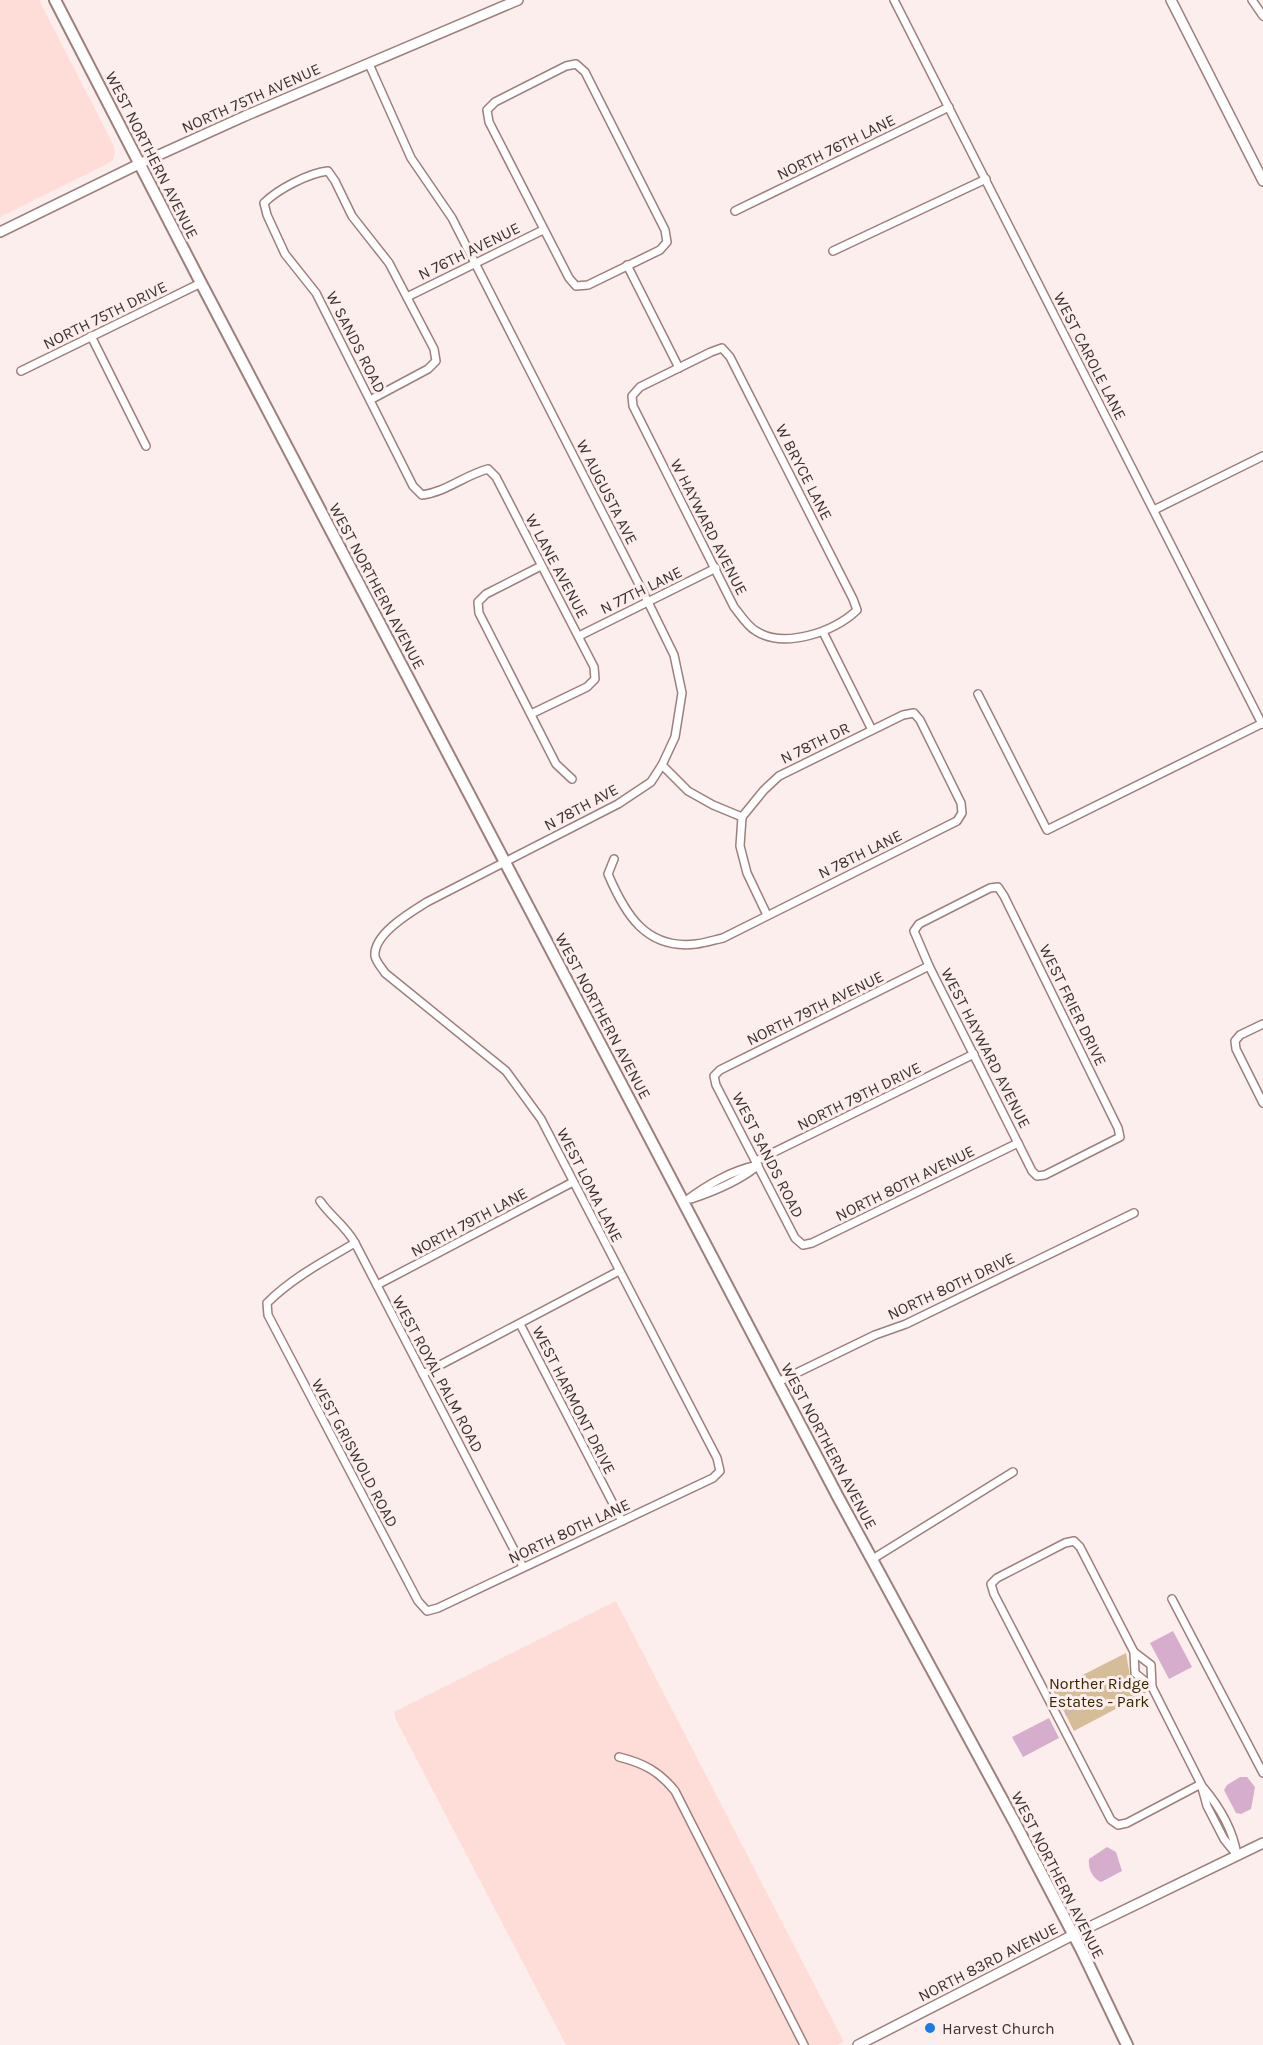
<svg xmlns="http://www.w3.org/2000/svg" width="1263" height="2045" viewBox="0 0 1263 2045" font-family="Karla,sans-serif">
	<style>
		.built { fill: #feddd9 }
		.green { fill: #d5bd98 }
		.water { fill: #d6adcd }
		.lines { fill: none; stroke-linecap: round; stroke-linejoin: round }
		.stream { stroke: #d6adcd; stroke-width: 2 }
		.street-casing { stroke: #9d7f7c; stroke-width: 10 }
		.secondary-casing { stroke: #9d7f7c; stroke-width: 12 }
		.primary-casing { stroke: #9d7f7c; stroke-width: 14 }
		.street { stroke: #fff; stroke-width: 7 }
		.secondary { stroke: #fff; stroke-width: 9 }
		.primary { stroke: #fff; stroke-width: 10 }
		.poi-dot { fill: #1b7ce5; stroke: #fceeed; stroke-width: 2 }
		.labels { text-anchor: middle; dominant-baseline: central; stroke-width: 6; stroke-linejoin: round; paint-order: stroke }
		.street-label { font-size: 16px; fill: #3e3230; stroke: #fceeed }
		.park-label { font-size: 16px; fill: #382502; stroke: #fceeed }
		.poi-label { font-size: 16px; fill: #3e3230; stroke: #fceeed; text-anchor: start }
	</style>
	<rect width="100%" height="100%" fill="#fceeed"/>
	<g class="built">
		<path d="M0 0H39L114 146 115 153 113 160 105 165 0 217Z"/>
		<path d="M616 1601 844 2042 837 2045H566L396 1720 394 1712Z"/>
	</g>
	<path class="green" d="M1126 1653 1130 1676 1144 1688 1146 1693 1074 1731 1053 1690Z"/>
	<g class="water">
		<path d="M1173 1631 1192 1667 1169 1679 1150 1643Z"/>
		<path d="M1049 1718 1059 1738 1023 1757 1012 1737Z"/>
		<path d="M1240 1777H1247L1255 1787 1251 1809 1241 1814 1236 1813 1224 1790 1227 1785Z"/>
		<path d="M1107 1847 1116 1852 1122 1871 1101 1882C1092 1878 1088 1869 1089 1859Z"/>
	</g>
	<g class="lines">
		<g class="stream">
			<path d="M1122 1680 1129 1677"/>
			<path d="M1066 1714 1075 1709"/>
		</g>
		<g class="street-casing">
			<g id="street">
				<path d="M894 0 1262 724"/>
				<path d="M1252 0 1263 16"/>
				<path d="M576 64 585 72 665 230 667 242 660 250 588 285 576 286 569 278 489 122 487 110 495 102 566 66Z"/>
				<path d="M735 211 949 107"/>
				<path d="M833 251 986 179"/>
				<path d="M627 265 679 368"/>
				<path d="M407 297 543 230"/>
				<path d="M91 336 146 446"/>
				<path d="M722 348 730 357 853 599 857 610C835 632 784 649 756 631 747 626 740 614 734 607L633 406 632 396 640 387 711 352Z"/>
				<path d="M21 371 201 283"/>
				<path d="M370 400 428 369 436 361 434 349 389 263 352 216 335 181 328 171C309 173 278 189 264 203L267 215 285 254 316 293 413 486 422 495C446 492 465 475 488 469L496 477 594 667 595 679 587 687 531 714"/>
				<path d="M1154 510 1263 456"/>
				<path d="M541 566 486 594 478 602 479 613 556 764 572 779"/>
				<path d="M823 632 872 730"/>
				<path d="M579 636 716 568"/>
				<path d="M978 694 1047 830 1263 723"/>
				<path d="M662 765 688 791 713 805 742 817"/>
				<path d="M742 817 740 846 747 873 767 915"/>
				<path d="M614 859 608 874C625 914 646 950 696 944 705 943 714 940 723 938L957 821 962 813 961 803 920 720 914 713 903 715 779 776 764 790 742 817"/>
				<path d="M998 887 1004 896 1118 1128 1120 1137 1045 1175 1037 1176 1032 1171 929 966 914 931 919 924 990 888Z"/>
				<path d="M929 966 720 1070 714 1076 716 1085 795 1238 803 1245 812 1243 1018 1143"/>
				<path d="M1263 1024 1240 1035 1235 1041 1236 1049 1263 1103"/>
				<path d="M756 1161 974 1054"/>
				<path d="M691 1199C715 1191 737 1182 756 1167"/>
				<path d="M320 1201C331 1217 345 1225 355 1243L523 1567"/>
				<path d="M684 1202C707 1185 730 1171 758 1165"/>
				<path d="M355 1243C324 1261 292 1278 267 1303L268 1315 418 1601 427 1611 438 1608 713 1478 720 1471 717 1458 541 1119 506 1071 385 973C382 968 376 962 375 956 373 934 411 912 427 902L618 804 651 782 662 765 675 737 682 693 674 655 648 602 452 218 411 158 369 64"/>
				<path d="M377 1285 573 1182"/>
				<path d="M520 1324 622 1521"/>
				<path d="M423 1374 619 1271"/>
				<path d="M778 1382 875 1335 906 1324 1134 1213"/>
				<path d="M871 1560 1013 1472"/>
				<path d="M1172 1599 1263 1773"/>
				<path d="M1134 1652 1135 1673 1152 1687"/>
				<path d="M619 1757C643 1763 659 1771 675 1791L804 2045"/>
				<path d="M1201 1784 1127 1823 1118 1825 1111 1820 994 1594 991 1584 997 1578 1065 1543 1074 1541 1080 1547 1134 1652 1151 1665 1152 1687 1201 1784 1207 1806 1224 1839 1237 1855"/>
				<path d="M1202 1786C1219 1806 1233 1829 1237 1855"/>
			</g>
		</g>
		<g class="secondary-casing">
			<g id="secondary">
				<path d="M1171 0 1263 181"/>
				<path d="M0 232 139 164 245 116 518 0"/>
				<path d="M858 2045 1073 1935 1263 1843"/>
			</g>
		</g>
		<g class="primary-casing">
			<path id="primary" d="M55 0 201 283 837 1495 1015 1823 1082 1951 1127 2045"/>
		</g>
		<use href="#street" class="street"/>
		<use href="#secondary" class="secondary"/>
		<use href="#primary" class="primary"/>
	</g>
	<circle class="poi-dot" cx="930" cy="2028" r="6"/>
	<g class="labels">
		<g class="street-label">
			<text transform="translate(251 98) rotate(-24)">NORTH 75TH AVENUE</text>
			<text transform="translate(836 147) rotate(-26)">NORTH 76TH LANE</text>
			<text transform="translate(152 155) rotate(63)">WEST NORTHERN AVENUE</text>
			<text transform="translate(469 251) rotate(-26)">N 76TH AVENUE</text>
			<text transform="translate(105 315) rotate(-26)">NORTH 75TH DRIVE</text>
			<text transform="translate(356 342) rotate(63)">W SANDS ROAD</text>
			<text transform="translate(1090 356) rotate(63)">WEST CAROLE LANE</text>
			<text transform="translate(804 472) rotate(63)">W BRYCE LANE</text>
			<text transform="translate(607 492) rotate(63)">W AUGUSTA AVE</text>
			<text transform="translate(709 527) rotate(63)">W HAYWARD AVENUE</text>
			<text transform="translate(557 566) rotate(62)">W LANE AVENUE</text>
			<text transform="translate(377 586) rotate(62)">WEST NORTHERN AVENUE</text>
			<text transform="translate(641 590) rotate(-26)">N 77TH LANE</text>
			<text transform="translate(815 743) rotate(-26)">N 78TH DR</text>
			<text transform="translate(581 807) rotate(-28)">N 78TH AVE</text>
			<text transform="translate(860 854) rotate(-26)">N 78TH LANE</text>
			<text transform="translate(1073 1005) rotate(64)">WEST FRIER DRIVE</text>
			<text transform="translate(815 1008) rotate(-26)">NORTH 79TH AVENUE</text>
			<text transform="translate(603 1016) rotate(62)">WEST NORTHERN AVENUE</text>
			<text transform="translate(986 1048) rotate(63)">WEST HAYWARD AVENUE</text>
			<text transform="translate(859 1096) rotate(-26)">NORTH 79TH DRIVE</text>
			<text transform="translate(768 1155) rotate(63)">WEST SANDS ROAD</text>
			<text transform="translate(905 1183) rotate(-26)">NORTH 80TH AVENUE</text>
			<text transform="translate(590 1185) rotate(63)">WEST LOMA LANE</text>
			<text transform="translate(469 1222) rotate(-28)">NORTH 79TH LANE</text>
			<text transform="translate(951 1286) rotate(-25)">NORTH 80TH DRIVE</text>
			<text transform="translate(438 1374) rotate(62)">WEST ROYAL PALM ROAD</text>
			<text transform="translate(574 1400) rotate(63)">WEST HARMONT DRIVE</text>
			<text transform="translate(829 1446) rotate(62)">WEST NORTHERN AVENUE</text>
			<text transform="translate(355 1453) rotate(62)">WEST GRISWOLD ROAD</text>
			<text transform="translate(569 1531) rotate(-25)">NORTH 80TH LANE</text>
			<text transform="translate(1058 1875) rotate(63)">WEST NORTHERN AVENUE</text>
			<text transform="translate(988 1962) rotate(-27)">NORTH 83RD AVENUE</text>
		</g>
		<g class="park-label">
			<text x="1099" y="1683">Norther Ridge<tspan x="1099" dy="18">Estates - Park</tspan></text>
		</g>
		<g class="poi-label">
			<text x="942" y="2028">Harvest Church</text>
		</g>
	</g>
</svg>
